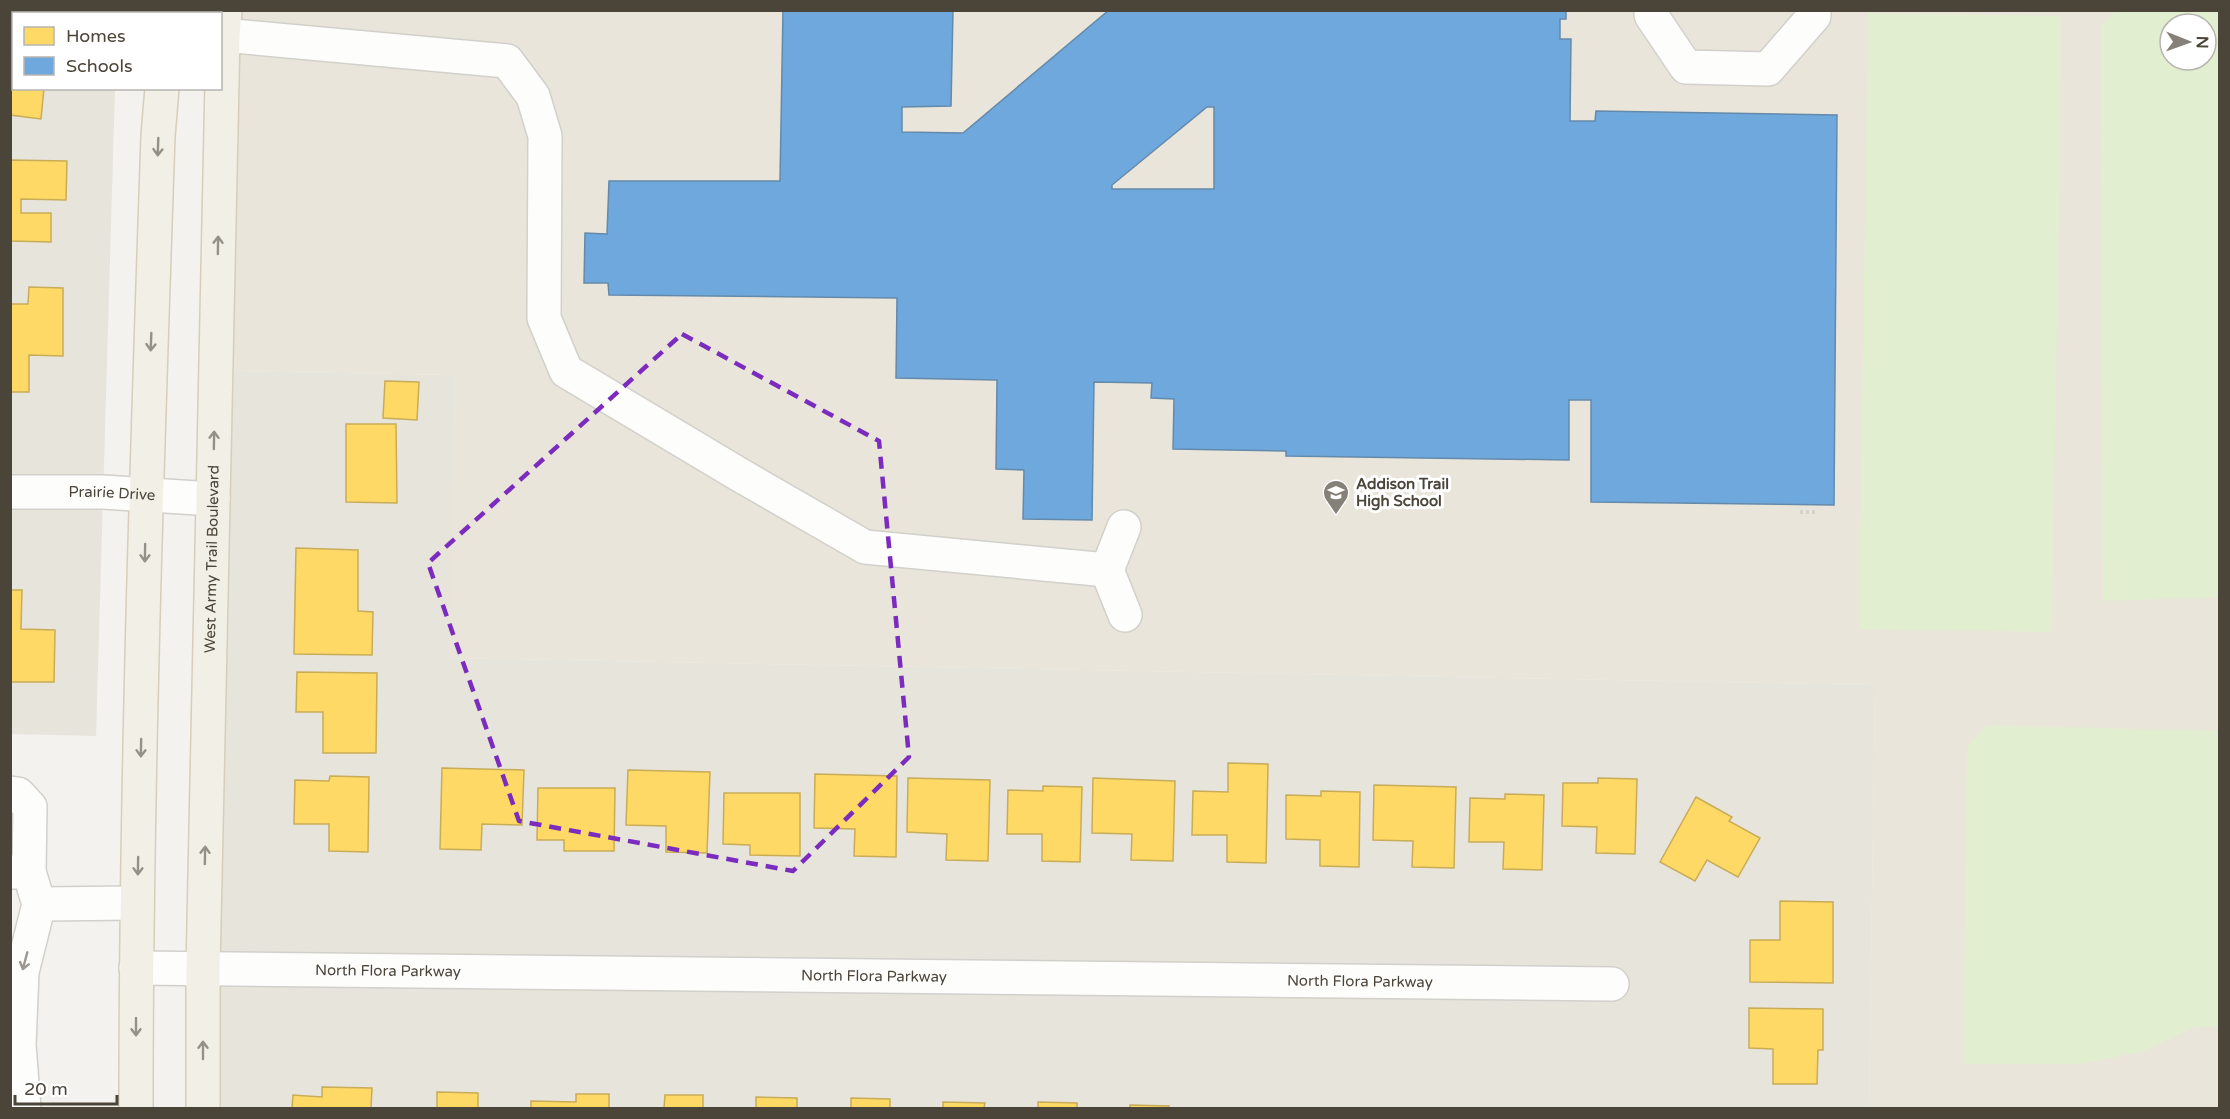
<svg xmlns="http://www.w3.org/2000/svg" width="2230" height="1119" font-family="'Varela Round',sans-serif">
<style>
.residential{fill:#e7e4dc}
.education{fill:#eae5da;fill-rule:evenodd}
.green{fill:#e1eecf;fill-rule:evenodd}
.homes{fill:#ffd966;stroke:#c9ac58;stroke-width:1.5}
.schools{fill:#6fa8dc;stroke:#648aab;stroke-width:1.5;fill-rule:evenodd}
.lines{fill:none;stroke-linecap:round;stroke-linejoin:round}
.minor-casing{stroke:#d2d0cb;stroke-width:36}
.major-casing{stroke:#d6cebb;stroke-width:36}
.path{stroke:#d3d2cc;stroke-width:4;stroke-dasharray:3 3;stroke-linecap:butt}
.minor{stroke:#fdfdfc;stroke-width:33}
.major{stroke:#f2efe6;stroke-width:33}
.oneway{stroke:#969187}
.oneway2{stroke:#9b9791}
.marked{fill:none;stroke:#7b2cbf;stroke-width:4.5;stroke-dasharray:12 8;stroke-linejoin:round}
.labels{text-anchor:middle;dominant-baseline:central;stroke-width:6;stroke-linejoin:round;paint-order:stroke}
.poi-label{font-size:15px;font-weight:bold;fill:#4b4439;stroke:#fff;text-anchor:start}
.street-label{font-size:15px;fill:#4b4439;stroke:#fff}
</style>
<rect width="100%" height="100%" fill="#f4f2ee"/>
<g class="residential">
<path d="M11 11H119V14H14V88L115 89 96 736 11 734Z"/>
<path d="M232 371 455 375 450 658 1875 685 1869 1108H213Z"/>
</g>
<path class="education" d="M239 11H2219V1108H1869L1875 685 449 658 455 375 232 371ZM2170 24H2206V60H2170Z"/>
<g class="green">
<path d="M2116 11H2219V597L2103 601 2101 25ZM2170 24H2206V60H2170Z"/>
<path d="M1868 13 2062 16 2052 632 1859 629Z"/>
<path d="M1987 725 2219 731V1027H2195L2144 1051 2081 1064H1963L1967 747Z"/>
</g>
<g class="homes">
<path d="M10 10H71V14H14V16L10 15Z"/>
<path d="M10 41H14V88H44L41 119 10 115Z"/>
<path d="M10 160 67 161 66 200 21 199V213H51V242L10 241Z"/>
<path d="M29 287 63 288V356L29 355V392H10V304H28Z"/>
<path d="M385 381 419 382 417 420 383 418Z"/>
<path d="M346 424H396L397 503 346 502Z"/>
<path d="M296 548 358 550V611L373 612 372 655 294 654Z"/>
<path d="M10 590H22L21 629 55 630 54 682H10Z"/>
<path d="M297 672 377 673 376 753H323V712H296Z"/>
<path d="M1228 763 1268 764 1266 863 1227 862V835H1192L1193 791 1228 792Z"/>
<path d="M442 768 524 770 522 825 482 824 481 850 440 849Z"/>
<path d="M628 770 710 772 707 853 666 852V826L626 825Z"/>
<path d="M815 774 897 776 896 857 854 856 855 829 814 828Z"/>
<path d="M330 776 369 777 368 852 329 851V824H294L295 780 329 781Z"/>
<path d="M908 778 990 780 988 861 946 860 947 834 907 832Z"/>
<path d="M1093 778 1175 781 1173 861 1131 860 1132 834 1092 833Z"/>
<path d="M1598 778 1637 779 1635 854 1596 853 1597 827 1562 826 1563 783H1598Z"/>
<path d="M1374 785 1456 787 1454 868 1412 867 1413 841 1373 840Z"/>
<path d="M1043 786 1082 787 1080 862 1042 861V834H1007L1008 790 1043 791Z"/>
<path d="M538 788H615L614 851H564V840H537Z"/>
<path d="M1321 791 1360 792 1359 867 1320 866V840L1286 839V795L1321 796Z"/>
<path d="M724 793H800V856L750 855V845L723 844Z"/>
<path d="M1505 794 1544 795 1542 870 1503 869 1504 842H1469L1470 798 1505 799Z"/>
<path d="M1696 797 1732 817 1729 821 1760 838 1738 877 1707 860 1695 881 1660 862Z"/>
<path d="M1780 901 1833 902V983L1750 982V940H1780Z"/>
<path d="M1749 1008 1823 1009V1050H1818L1817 1084H1773V1049L1749 1048Z"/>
<path d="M322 1087 372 1088 371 1108H292L293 1095 322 1097Z"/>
<path d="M437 1092 478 1093V1108H437Z"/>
<path d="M576 1094H609V1108H531V1101L576 1102Z"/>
<path d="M665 1095H703V1108H664Z"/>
<path d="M756 1097 797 1098V1108H756Z"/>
<path d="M851 1098 890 1099V1108H851Z"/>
<path d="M943 1102 985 1103 984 1108H943Z"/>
<path d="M1038 1102 1077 1103V1108H1038Z"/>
<path d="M1130 1105 1169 1106V1108H1130Z"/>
</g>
<path class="schools" d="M783 10H953L951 106 902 107V132L963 133 1109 10H1566V19H1560V39H1571L1570 121H1595L1596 111 1837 115 1834 505 1591 502V400H1569V460L1286 456V451L1173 449 1174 399 1151 398 1152 383 1094 382 1092 520 1023 519 1024 470 996 469 997 380 896 378 897 298 609 295 608 283H584L585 233 607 234 609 181H780ZM1207 107H1214V189H1112V185Z"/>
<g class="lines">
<defs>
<g id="minor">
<path d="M1651 10V15L1686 67 1768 69 1814 16V10"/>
<path d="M223 35 507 61 533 96 545 136 544 318 566 371 740 475 865 547 1107 570 1124 527"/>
<path id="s1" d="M10 492H103L213 499"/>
<path d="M1107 570 1125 615"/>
<path d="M10 793 18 794 30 807 29 872"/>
<path d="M10 872H29L39 904 22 972 19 1045 24 1108"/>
<path d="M39 904 137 903"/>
<path id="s2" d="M136 968 1612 984"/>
</g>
<g id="major">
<path d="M168 14V10"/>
<path d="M136 1108C136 784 147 460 158 136L162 88"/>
<path id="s3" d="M203 1108V969L223 35 225 10"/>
</g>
</defs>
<use href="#minor" class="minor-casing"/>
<use href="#major" class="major-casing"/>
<path class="path" d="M1800 512H1816"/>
<use href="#minor" class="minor"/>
<use href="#major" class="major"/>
</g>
<defs><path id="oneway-shaft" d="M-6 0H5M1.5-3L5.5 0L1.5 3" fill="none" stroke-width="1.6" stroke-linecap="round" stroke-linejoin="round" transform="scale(1.5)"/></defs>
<g class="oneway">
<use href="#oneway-shaft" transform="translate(158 147) rotate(92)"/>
<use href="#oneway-shaft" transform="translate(218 245) rotate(-89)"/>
<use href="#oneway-shaft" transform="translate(151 342) rotate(92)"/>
<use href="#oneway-shaft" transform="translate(214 440) rotate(-89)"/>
<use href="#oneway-shaft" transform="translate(145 553) rotate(91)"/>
<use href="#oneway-shaft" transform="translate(141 748) rotate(91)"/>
<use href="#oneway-shaft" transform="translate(205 855) rotate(-89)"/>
<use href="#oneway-shaft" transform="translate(138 866) rotate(91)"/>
<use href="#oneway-shaft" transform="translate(136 1027) rotate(90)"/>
<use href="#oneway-shaft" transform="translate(203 1050) rotate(-90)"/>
</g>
<use class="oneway2" href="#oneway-shaft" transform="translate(25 961) rotate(105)"/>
<path class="marked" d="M682 334 879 441 909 757 793 871 519 821 428 563Z"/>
<defs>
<symbol id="school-pin" viewBox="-11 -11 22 30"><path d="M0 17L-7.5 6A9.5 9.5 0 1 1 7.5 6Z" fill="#868178" stroke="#fff"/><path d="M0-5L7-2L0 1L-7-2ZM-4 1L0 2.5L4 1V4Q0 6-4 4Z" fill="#fff"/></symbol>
</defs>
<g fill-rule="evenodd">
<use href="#school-pin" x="1321" y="478" width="30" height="40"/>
</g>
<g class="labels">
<g class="poi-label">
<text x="1356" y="484">Addison Trail<tspan x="1356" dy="17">High School</tspan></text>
</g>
<g class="street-label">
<text stroke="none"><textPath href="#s1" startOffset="102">Prairie Drive</textPath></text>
<text stroke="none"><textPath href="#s3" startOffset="549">West Army Trail Boulevard</textPath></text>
<text stroke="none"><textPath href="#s2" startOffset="252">North Flora Parkway</textPath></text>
<text stroke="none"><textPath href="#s2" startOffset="738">North Flora Parkway</textPath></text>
<text stroke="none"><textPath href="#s2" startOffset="1224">North Flora Parkway</textPath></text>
</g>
</g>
<rect width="2230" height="1119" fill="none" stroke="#4b4439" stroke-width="24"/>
<rect x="12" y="12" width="210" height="78" fill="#ffffff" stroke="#b7b4b0" stroke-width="1.5"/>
<rect x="24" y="27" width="30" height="18" fill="#ffd966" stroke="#b7b4b0" stroke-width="1.5"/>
<text x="66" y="42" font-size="18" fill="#4b4439">Homes</text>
<rect x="24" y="57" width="30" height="18" fill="#6fa8dc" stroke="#b7b4b0" stroke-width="1.5"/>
<text x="66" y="72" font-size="18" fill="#4b4439">Schools</text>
<g transform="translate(2188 42) rotate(91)"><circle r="28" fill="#ffffff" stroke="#b7b4b0" stroke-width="1.5"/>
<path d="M0-4.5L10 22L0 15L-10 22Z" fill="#868178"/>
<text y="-9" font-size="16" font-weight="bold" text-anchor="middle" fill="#4b4439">N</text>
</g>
<path d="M15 1095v9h102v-9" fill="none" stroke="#4b4439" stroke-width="3"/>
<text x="24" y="1095" font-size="18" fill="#4b4439" stroke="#ffffff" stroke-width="4.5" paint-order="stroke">20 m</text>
</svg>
